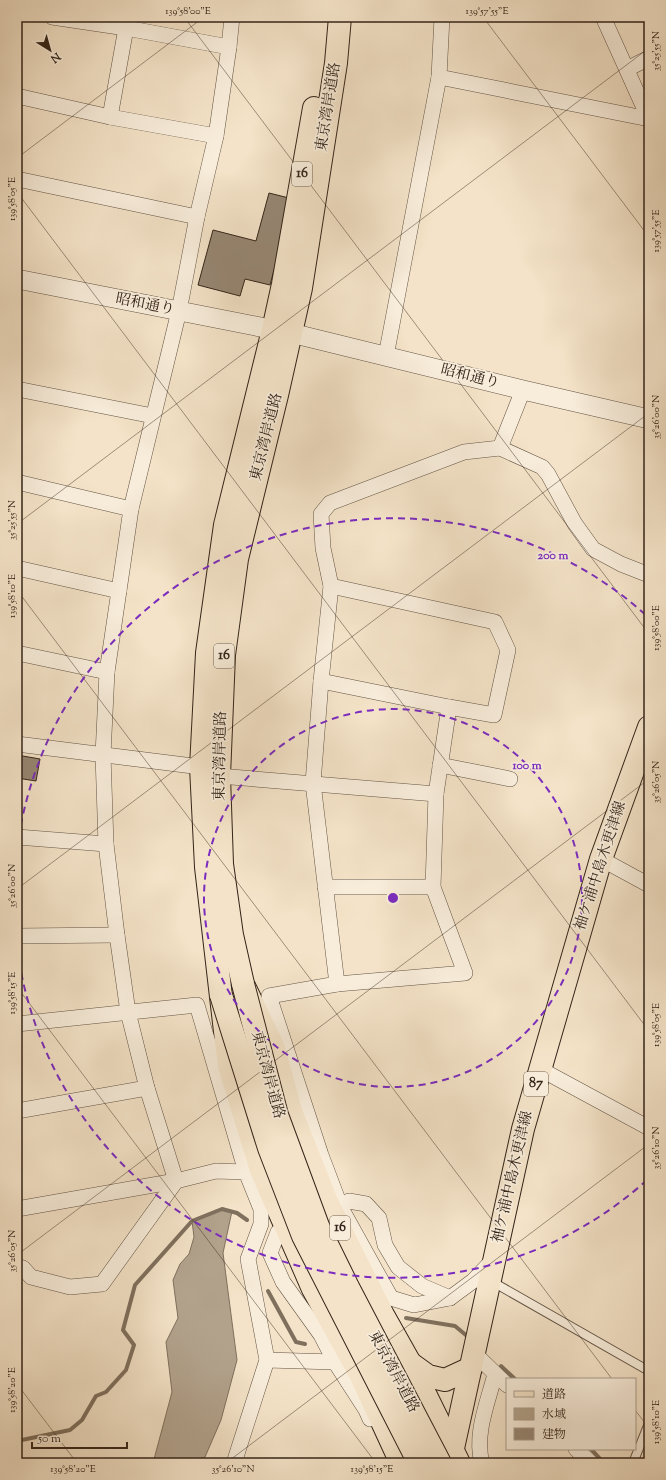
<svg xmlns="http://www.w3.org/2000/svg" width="666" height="1480" font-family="'Sorts Mill Goudy','Noto Serif JP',serif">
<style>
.water{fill:#b2a28c;stroke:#7f705e}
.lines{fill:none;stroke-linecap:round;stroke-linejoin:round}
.stream{stroke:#7f705e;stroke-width:4}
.building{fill:#978774;stroke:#332419}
.service-casing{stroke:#635445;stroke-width:10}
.minor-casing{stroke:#635445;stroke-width:16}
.tertiary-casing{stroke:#635445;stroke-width:20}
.primary-casing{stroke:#332419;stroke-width:24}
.trunk-casing{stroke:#332419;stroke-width:24}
.service{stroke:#f8eddb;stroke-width:8}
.minor{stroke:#f8eddb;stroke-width:15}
.tertiary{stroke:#f8eddb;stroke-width:19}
.primary{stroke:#f4e3c8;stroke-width:22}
.trunk{stroke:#f4e3c8;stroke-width:22}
.trunk-bridge-casing{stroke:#332419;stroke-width:24;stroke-linecap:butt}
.trunk-bridge{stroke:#f4e3c8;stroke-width:22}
.ticks{fill:none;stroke:#332419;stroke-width:1;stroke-opacity:0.45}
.ring{fill:none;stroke:#7b2cbf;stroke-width:2;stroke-dasharray:7 5}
.labels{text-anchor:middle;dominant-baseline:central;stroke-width:3.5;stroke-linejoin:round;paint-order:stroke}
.shield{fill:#f8eddb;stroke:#6e6053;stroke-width:1}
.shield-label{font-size:14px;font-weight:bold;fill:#332419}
.street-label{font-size:15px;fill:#332419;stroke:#f8eddb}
.centre{fill:#7b2cbf;stroke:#f8eddb;stroke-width:2}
.ring-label{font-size:12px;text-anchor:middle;font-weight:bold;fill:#7b2cbf;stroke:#f8eddb;stroke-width:3.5;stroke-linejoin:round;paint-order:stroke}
.neatline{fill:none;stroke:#332419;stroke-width:1.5}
.ticks-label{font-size:10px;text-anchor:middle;fill:#332419}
</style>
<rect width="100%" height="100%" fill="#f4e3c8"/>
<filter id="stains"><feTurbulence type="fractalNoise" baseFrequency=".005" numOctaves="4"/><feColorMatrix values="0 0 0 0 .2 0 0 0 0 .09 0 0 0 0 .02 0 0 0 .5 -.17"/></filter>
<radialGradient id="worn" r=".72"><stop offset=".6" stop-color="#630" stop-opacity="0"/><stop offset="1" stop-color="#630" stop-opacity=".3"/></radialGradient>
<path class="water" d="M222 1209 232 1211 223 1253 237 1360 221 1420 205 1457 190 1463H153L172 1392 166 1342 178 1318 173 1280 180 1264 189 1254 194 1237 192 1221Z"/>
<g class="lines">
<g class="stream">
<path d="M268 1291 296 1342 305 1344"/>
<path d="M406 1318 455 1326 467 1336"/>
<path d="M501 1366 515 1379"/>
<path d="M17 1441 70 1430 82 1420 96 1396 106 1392 126 1370 134 1345 123 1330 135 1285 192 1221 222 1209 237 1213 247 1220"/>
<path d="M591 1449 604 1463"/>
</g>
</g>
<g class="building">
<path d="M269 193 293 199 270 285 245 279 240 296 198 285 213 230 256 241Z"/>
<path d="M17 755 40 759 36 781 17 778Z"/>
</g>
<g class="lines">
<defs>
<g id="service">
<path d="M491 1281 649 1371"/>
<path d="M633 1463 649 1423"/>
</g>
<g id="minor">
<path d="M52 17 126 28 229 47"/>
<path d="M603 17 649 119"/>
<path d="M627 69 649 58"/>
<path d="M439 77 649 119"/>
<path d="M17 96 110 117 216 136"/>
<path d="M110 117 126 28"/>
<path d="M17 179 197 217"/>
<path d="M386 356 439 77 442 17"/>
<path d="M17 389 153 416"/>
<path d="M500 448 542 467 548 474 575 524 593 549 621 564 649 575"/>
<path d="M17 482 131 509"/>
<path d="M17 568 119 591"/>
<path d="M17 653 107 672"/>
<path d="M321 681 449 707 494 715 508 650 495 622 331 586"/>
<path d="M17 744 201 767"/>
<path d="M440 765 510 779"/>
<path d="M219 776 436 794"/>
<path d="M17 837 106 844"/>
<path d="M601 859 649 885"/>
<path d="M325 887H433"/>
<path d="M17 936 117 935"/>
<path d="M337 984 465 973 433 887 436 794 449 707"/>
<path d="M17 1024 197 1005 246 1172"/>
<path d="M540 1069 649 1128"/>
<path d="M17 1111 147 1088"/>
<path d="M349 1201 366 1204 379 1218 385 1245 398 1267 422 1286 450 1298"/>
<path d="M17 1209 176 1181 216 1171 246 1172 261 1209V1224L248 1259 267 1360 234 1463"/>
<path d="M278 1232 270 1253 283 1282 321 1335 335 1362 366 1410 370 1419"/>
<path d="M494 1259 473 1281 450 1298 414 1305 391 1298 341 1208 321 1155 269 996 337 984 313 783 321 681 331 586 323 548 321 514 330 503 464 452 500 448 523 390"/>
<path d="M17 1266 23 1268 31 1277 70 1287 102 1284 176 1181 147 1088 128 1012 117 935 106 844 103 755 107 672 131 509 179 311 197 217 216 136 229 47 232 17"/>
<path d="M474 1353 507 1385"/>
<path d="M267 1360 335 1362"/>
<path d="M576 1449 591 1463"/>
<path d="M482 1463C474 1434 488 1402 495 1374"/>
</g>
<path id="tertiary" d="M17 279 291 333 523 390 649 419"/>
<g id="primary">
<path d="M410 1363 428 1376 445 1380 471 1368"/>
<path d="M450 1462 523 1129 601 859 649 727"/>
</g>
<g id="trunk">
<path d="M340 17 336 63 301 288 277 395 237 559 224 655 219 776 222 864 232 935 243 984 274 1048 291 1111 327 1202 383 1315 410 1363 459 1463"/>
<path d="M314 108 283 284 273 330 225 525 207 653 201 767 206 867 229 1066 261 1170 313 1289 361 1376 401 1463"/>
</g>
</defs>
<use href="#service" class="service-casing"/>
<use href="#minor" class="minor-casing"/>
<use href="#tertiary" class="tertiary-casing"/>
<use href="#primary" class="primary-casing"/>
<use href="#trunk" class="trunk-casing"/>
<use href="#service" class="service"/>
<use href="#minor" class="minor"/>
<use href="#tertiary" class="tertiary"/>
<use href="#primary" class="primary"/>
<use href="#trunk" class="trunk"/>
<defs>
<g id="trunk-bridge">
<path d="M243 984 277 1115 318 1226 348 1287 440 1463"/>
<path d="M221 995 269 1148 303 1236 419 1463"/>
</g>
</defs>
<use href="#trunk-bridge" class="trunk-bridge-casing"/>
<use href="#trunk-bridge" class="trunk-bridge"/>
</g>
<path class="ticks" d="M184 17 649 634M483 17 649 237M17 158 204 17M17 192 649 1031M17 524 649 48M17 590 612 1379M17 889 649 413M17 987 376 1463M17 1255 649 779M17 1384 77 1463M635 1410 649 1428M226 1463 649 1144"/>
<g class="ring">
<circle cx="393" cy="898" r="189"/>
<path d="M647 1180A379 379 0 0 1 17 947M17 849A379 379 0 0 1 647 616"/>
</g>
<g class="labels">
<g class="shield">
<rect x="292" y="162" width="20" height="24" rx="3"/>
<rect x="214" y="644" width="20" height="24" rx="3"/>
<rect x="524" y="1072" width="24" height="24" rx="3"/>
<rect x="330" y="1216" width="20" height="24" rx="3"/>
</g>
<g class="shield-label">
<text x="302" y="174">16</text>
<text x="224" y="656">16</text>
<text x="536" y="1084">87</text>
<text x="340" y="1228">16</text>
</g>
<g class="street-label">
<text transform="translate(329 107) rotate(-81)">東京湾岸道路</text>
<text transform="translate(145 305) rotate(11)">昭和通り</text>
<text transform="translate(470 377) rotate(14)">昭和通り</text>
<text transform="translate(267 437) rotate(-76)">東京湾岸道路</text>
<text transform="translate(221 756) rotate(-89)">東京湾岸道路</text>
<text transform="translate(601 866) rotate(-72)">袖ケ浦中島木更津線</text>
<text transform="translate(267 1075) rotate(75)">東京湾岸道路</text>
<text transform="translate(513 1177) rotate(-77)">袖ケ浦中島木更津線</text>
<text transform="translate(393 1372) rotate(62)">東京湾岸道路</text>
</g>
</g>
<circle cx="393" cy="898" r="6" class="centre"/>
<g class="ring-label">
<text x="553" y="559">200 m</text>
<text x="527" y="769">100 m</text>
</g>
<rect width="666" height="1480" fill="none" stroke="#f4e3c8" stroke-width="44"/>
<rect x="506" y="1378" width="130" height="72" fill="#f8eddb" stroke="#a99d8d"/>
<rect x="514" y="1391" width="20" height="6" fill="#f4e3c8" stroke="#a99d8d"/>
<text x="542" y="1398" font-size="12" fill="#332419">道路</text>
<rect x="514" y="1408" width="20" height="12" fill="#b2a28c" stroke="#a99d8d"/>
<text x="542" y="1418" font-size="12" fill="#332419">水域</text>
<rect x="514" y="1428" width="20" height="12" fill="#978774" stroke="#a99d8d"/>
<text x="542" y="1438" font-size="12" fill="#332419">建物</text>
<g transform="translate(50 50) rotate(143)" stroke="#f8eddb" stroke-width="3" paint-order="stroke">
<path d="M0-3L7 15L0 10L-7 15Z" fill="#332419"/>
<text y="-6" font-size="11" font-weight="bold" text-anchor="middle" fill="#332419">N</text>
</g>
<path d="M32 1442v6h95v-6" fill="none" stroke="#332419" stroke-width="2"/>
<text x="38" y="1442" font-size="12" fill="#332419" stroke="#f8eddb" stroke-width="3" paint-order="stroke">50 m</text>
<rect x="22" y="22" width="622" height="1436" class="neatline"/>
<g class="ticks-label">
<text x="188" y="14">139°58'00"E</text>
<text x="487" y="14">139°57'55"E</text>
<text transform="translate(655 51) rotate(-90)" y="4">35°25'55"N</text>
<text transform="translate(11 199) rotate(-90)" y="4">139°58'05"E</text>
<text transform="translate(655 231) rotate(-90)" y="4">139°57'55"E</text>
<text transform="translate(655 417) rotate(-90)" y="4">35°26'00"N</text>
<text transform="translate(11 520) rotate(-90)" y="4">35°25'55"N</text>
<text transform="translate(11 596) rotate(-90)" y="4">139°58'10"E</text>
<text transform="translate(655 628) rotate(-90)" y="4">139°58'00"E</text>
<text transform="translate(655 782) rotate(-90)" y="4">35°26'05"N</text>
<text transform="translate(11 886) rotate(-90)" y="4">35°26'00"N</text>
<text transform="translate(11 993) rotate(-90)" y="4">139°58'15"E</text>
<text transform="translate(655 1025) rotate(-90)" y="4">139°58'05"E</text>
<text transform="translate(655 1148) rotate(-90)" y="4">35°26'10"N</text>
<text transform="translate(11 1251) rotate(-90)" y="4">35°26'05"N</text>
<text transform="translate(11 1390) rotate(-90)" y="4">139°58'20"E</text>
<text transform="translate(655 1422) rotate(-90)" y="4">139°58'10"E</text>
<text x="73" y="1472">139°58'20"E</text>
<text x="233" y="1472">35°26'10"N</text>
<text x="372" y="1472">139°58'15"E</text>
</g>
<rect width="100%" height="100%" filter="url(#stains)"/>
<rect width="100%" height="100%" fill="url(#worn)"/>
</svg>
